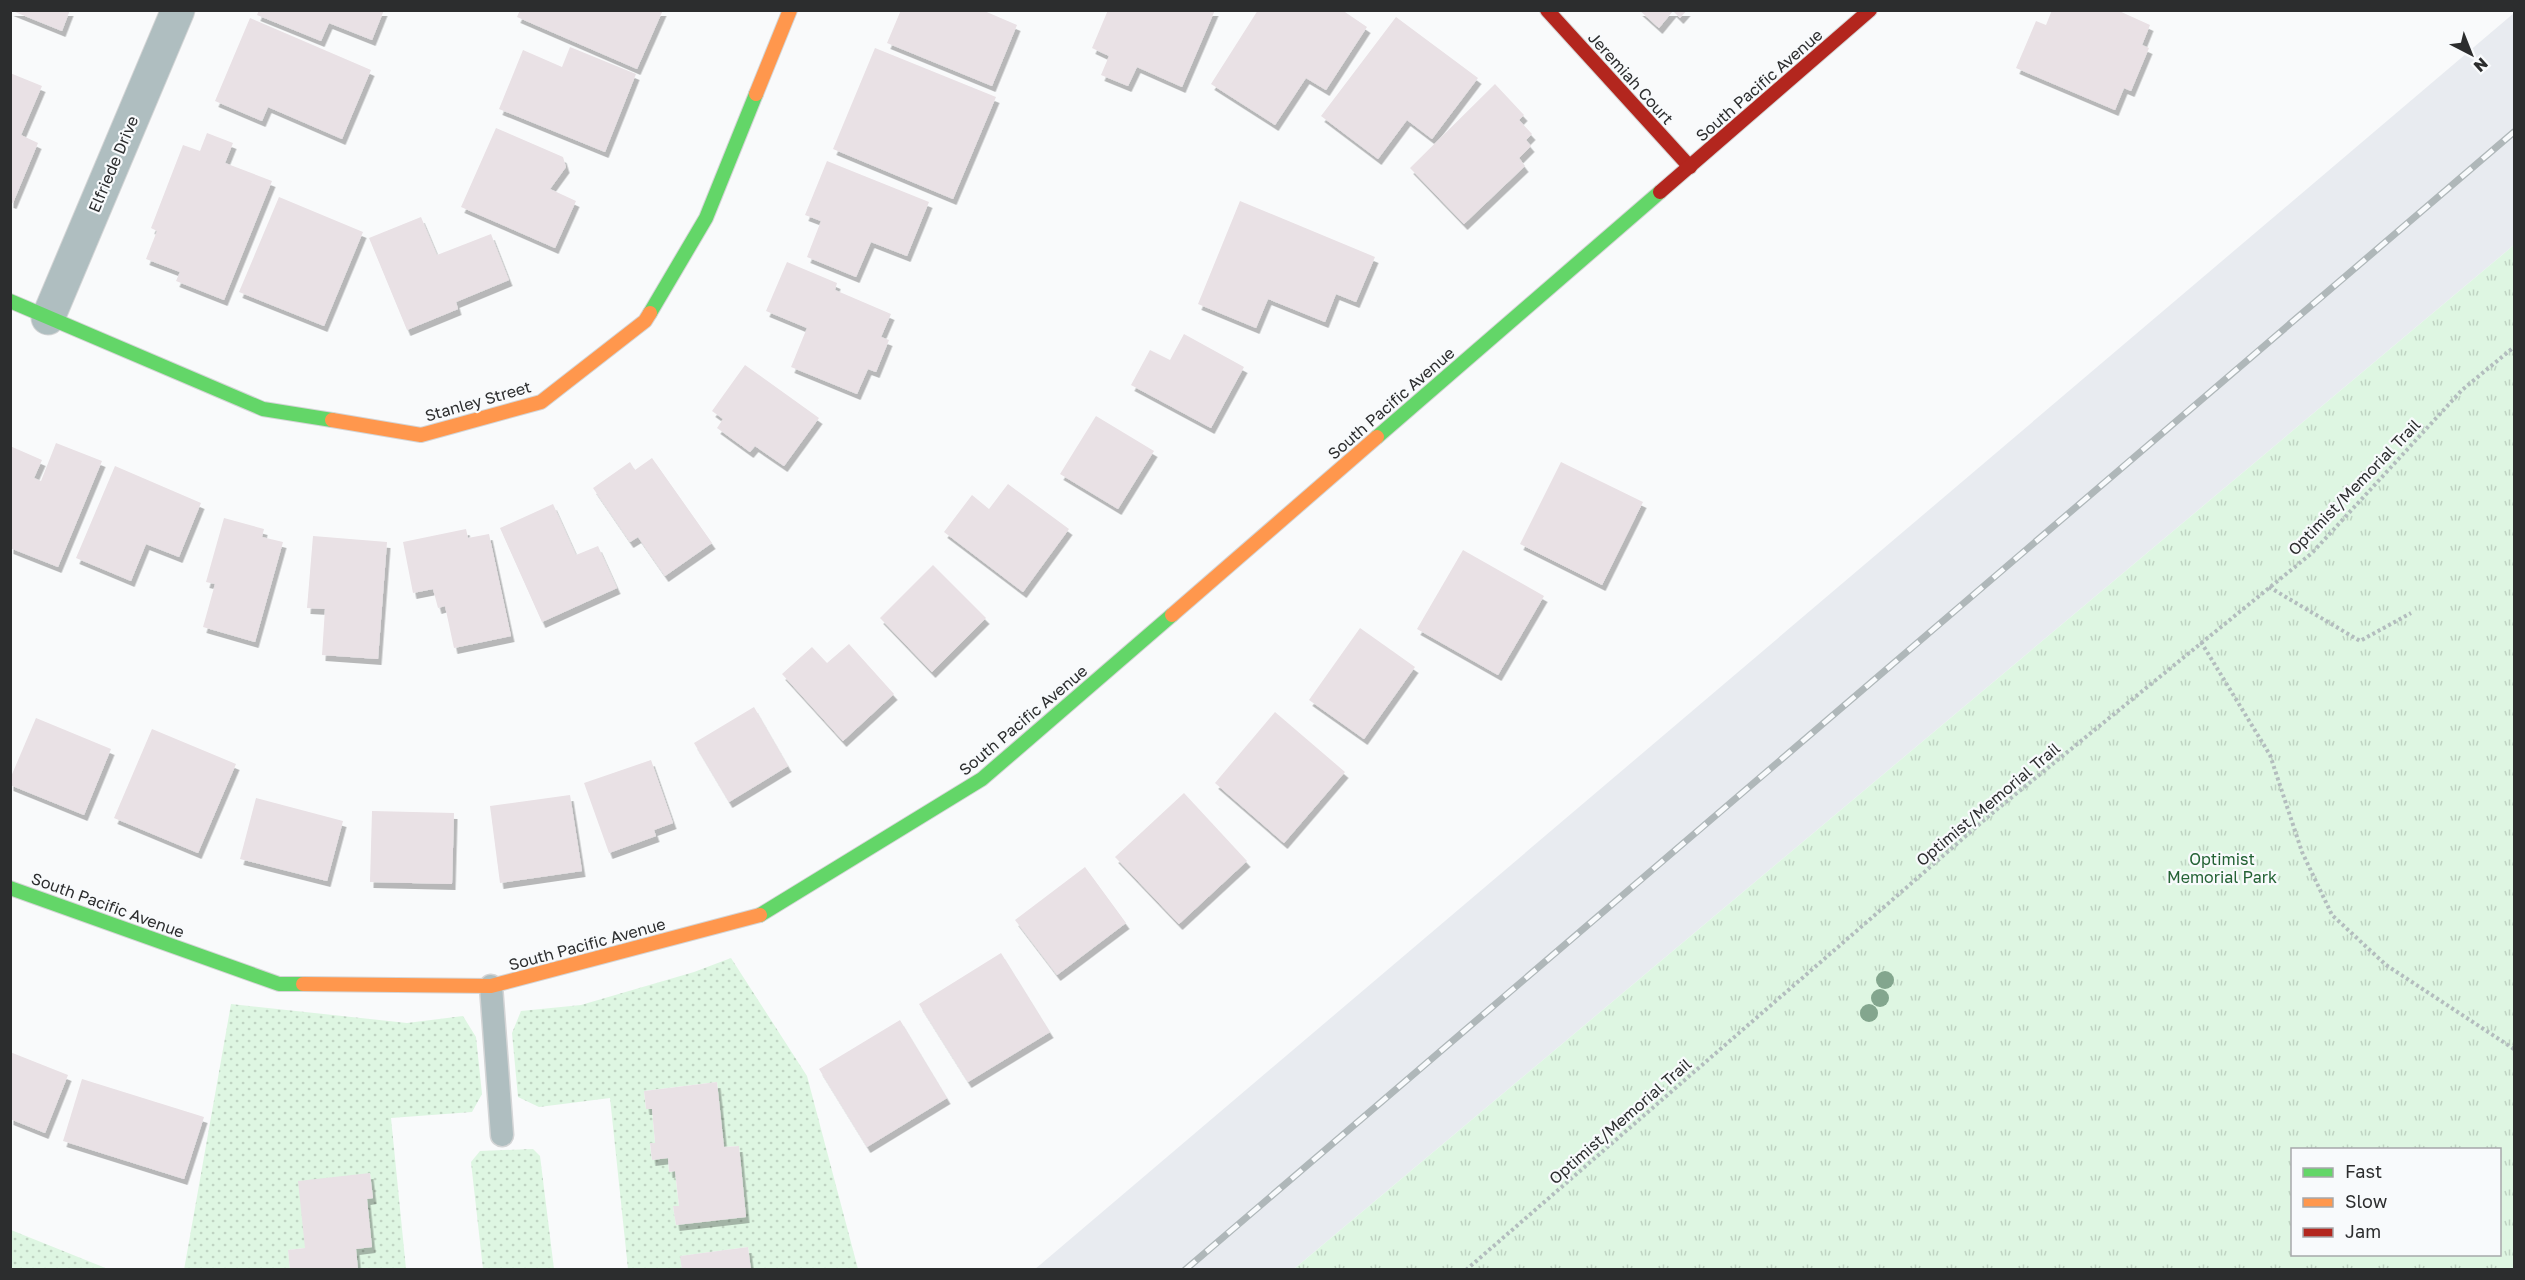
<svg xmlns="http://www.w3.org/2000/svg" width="2525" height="1280" font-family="'Golos Text',sans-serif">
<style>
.built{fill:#e8ebf0}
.grass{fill:url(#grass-dots);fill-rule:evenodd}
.park{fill:url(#park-tufts);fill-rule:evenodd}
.building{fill:#e9e1e5;filter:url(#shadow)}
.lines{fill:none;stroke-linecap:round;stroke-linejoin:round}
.lane-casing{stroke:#d4d5d6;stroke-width:25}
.street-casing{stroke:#d4d5d6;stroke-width:35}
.fast-casing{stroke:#d4d5d6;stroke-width:16}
.slow-casing{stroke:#d4d5d6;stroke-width:16}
.jam-casing{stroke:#d4d5d6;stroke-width:16}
.path{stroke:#b3bdbe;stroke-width:4;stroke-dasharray:3 3;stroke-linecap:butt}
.lane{stroke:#afbec0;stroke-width:22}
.street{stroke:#afbec0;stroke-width:33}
.fast{stroke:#63d668;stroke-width:14}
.slow{stroke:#ff974d;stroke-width:14}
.jam{stroke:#b3261e;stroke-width:14}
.rail-casing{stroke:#afb7b9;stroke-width:7}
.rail{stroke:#f8fafc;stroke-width:4.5;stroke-dasharray:14;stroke-linecap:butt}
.tree{fill:#83a68e}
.labels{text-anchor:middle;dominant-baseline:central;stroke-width:4.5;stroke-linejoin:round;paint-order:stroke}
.street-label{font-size:16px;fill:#2c2d2e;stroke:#f8fafc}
.park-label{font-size:16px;fill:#236234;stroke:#f8fafc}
</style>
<defs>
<pattern id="grass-dots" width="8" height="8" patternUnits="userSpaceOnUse" patternTransform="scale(1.5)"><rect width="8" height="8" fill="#def6e2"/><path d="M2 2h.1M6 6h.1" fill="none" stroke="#bfd3c2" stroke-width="1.8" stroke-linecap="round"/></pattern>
<pattern id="park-tufts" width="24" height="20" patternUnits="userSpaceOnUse" patternTransform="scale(1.5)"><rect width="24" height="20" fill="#def6e2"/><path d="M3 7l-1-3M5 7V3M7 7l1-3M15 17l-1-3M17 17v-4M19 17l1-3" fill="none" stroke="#bfd3c2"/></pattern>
<filter id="shadow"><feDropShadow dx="3.5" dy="6" stdDeviation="0" flood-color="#0004"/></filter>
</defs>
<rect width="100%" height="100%" fill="#f9fafb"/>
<path class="built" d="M2514 13V245L1294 1269 1034 1270Z"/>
<g class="grass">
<path d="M731 958 807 1076 858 1269H751L748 1247 681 1256 682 1269H628L610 1098 539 1107 518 1097 512 1033 521 1011 581 1005 694 972ZM717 1082 724 1147 739 1146 746 1217 676 1225 673 1206H679L675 1171 669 1172 668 1158 652 1160 650 1144 655 1143 652 1109H646L644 1091Z"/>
<path d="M231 1004 407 1023 463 1016 476 1037 482 1094 472 1112 391 1118 406 1269H358L356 1249 372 1247 367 1199 373 1198 370 1174 305 1248 288 1250 290 1269 184 1270Z"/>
<path d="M533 1149 540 1156 554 1269H483L471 1162 480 1151Z"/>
<path d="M10 1230H11L108 1269H11Z"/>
</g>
<path class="park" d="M2514 245V1269H1294ZM2292 1150H2500V1254H2292Z"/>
<g class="building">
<path d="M10 10H70L62 31Z"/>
<path d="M259 10H384L372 40 329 23 321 41 257 15Z"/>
<path d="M520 10H663L637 69 517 17Z"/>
<path d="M901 10H982L1017 25 992 86 887 43Z"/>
<path d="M1108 10H1215L1182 87 1137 67 1128 86 1101 75 1109 56 1092 48Z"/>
<path d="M1258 10H1342L1367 27 1326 90 1306 78 1275 125 1211 84Z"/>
<path d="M1639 10H1687L1680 18 1673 11 1659 28Z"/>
<path d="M2052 10H2117L2150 25 2142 45 2149 48 2131 91 2124 88 2115 110 2016 68 2036 21 2046 25Z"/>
<path d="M1396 17 1478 78 1432 139 1407 120 1378 159 1321 116Z"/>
<path d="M250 18 371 70 342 139 268 107 262 121 215 101Z"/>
<path d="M570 47 636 74 605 152 499 109 523 50 562 67Z"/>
<path d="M875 48 996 97 953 199 833 149Z"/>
<path d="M10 73 42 86 21 135 38 143 13 203 10 202Z"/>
<path d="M1495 84 1524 115 1519 120 1532 134 1526 140 1531 146 1519 158 1525 166 1464 224 1410 168Z"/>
<path d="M496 128 563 157 566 167 550 189 576 201 555 248 461 207Z"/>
<path d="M207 133 233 143 225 163 272 181 224 300 176 281 180 272 146 259 157 231 151 228 183 145 200 151Z"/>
<path d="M827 161 929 202 907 256 871 242 856 277 807 257 821 221 805 215Z"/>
<path d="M279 197 363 232 324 326 239 292Z"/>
<path d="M1240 201 1375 257 1356 302 1336 294 1325 322 1268 299 1256 328 1198 304Z"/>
<path d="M421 217 437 255 491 234 509 280 456 302 458 309 407 330 369 238Z"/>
<path d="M787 262 837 283 835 290 891 314 881 337 889 340 876 372 868 369 857 394 791 367 807 328 766 311Z"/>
<path d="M1184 334 1244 367 1211 428 1131 385 1150 350 1170 360Z"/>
<path d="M745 365 819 418 784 466 755 446 750 452 717 428 723 419 712 411Z"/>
<path d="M1096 416 1154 451 1118 509 1060 474Z"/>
<path d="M56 443 102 461 58 567 10 548V446L42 460 34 478 41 481Z"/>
<path d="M652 458 712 543 665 576 638 537 630 542 593 488 630 462 635 470Z"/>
<path d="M1561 462 1643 502 1602 585 1520 544Z"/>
<path d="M115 466 201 503 179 557 146 544 131 581 76 558Z"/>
<path d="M1008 484 1069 529 1023 592 944 532 972 495 989 509Z"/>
<path d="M553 504 576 555 598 546 617 588 542 622 500 528Z"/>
<path d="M224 518 264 529 262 537 283 542 255 642 203 627 215 584 206 582Z"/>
<path d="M466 529 468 538 489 534 511 636 454 648 445 606 438 608 433 589 413 593 403 542Z"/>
<path d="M313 536 387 542 378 659 322 655 325 609 307 608Z"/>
<path d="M1463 550 1544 596 1498 675 1417 629Z"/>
<path d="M933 565 986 618 932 672 880 618Z"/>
<path d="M1360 628 1415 667 1364 739 1309 700Z"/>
<path d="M849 644 894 694 843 741 782 674 812 647 827 663Z"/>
<path d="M754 707 788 766 729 802 694 743Z"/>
<path d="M1275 712 1345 772 1284 843 1215 783Z"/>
<path d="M36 718 111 749 84 815 10 785V779Z"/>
<path d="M152 729 236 764 198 853 114 818Z"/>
<path d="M651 760 673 823 654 830 656 836 609 853 584 783Z"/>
<path d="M1184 793 1247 861 1179 924 1115 857Z"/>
<path d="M570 795 582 871 500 883 490 806Z"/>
<path d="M256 798 343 821 327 881 240 859Z"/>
<path d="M372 811 454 813 452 884 370 882Z"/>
<path d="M1085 867 1126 923 1057 975 1015 920Z"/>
<path d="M1001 953 1050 1032 968 1082 919 1004Z"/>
<path d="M900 1020 947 1098 867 1147 819 1069Z"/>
<path d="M10 1052 68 1075 45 1133 10 1119Z"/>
<path d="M82 1079 204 1117 184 1179 63 1141Z"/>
<path d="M717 1082 724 1147 739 1146 746 1217 676 1225 673 1206H679L675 1171 669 1172 668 1158 652 1160 650 1143H655L652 1109H646L644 1091Z"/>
<path d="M370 1173 373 1198 367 1199 372 1247 356 1249 358 1270H290L288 1250 305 1248 298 1181Z"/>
<path d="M748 1247 751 1270H682L680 1256Z"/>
</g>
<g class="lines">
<defs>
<path id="lane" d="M491 986 502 1135"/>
<path id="street" d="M48 318 178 10"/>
<g id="fast">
<path d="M10 301 263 409 332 420"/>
<path d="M650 313 706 218 756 94"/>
<path d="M1377 437 1660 192"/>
<path d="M10 888 279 984H303"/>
<path d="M760 915 982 779 1172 615"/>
</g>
<g id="slow">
<path d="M756 94 790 10"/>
<path d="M332 420 421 435 541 402 645 321 650 313"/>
<path d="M1172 615 1377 437"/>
<path d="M303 984 491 986 760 915"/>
</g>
<g id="jam">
<path d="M1547 10 1690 167"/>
<path d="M1660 192 1870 10"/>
</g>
</defs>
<use href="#lane" class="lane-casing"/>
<use href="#street" class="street-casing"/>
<use href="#fast" class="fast-casing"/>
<use href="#slow" class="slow-casing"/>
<use href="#jam" class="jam-casing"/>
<g class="path">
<path d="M2269 587 2360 641 2411 613"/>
<path d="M2201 642 2270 755 2302 852 2332 915 2386 965 2514 1049"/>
<path d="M1466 1270 1990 815 2312 553 2462 390 2514 347"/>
</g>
<use href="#lane" class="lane"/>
<use href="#street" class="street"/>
<use href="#fast" class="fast"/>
<use href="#slow" class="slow"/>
<use href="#jam" class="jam"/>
<defs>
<path id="rail" d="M1185 1270 2514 132"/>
</defs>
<use href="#rail" class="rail-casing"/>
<use href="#rail" class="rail"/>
</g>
<g class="tree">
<circle cx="1885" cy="980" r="9"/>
<circle cx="1880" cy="998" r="9"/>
<circle cx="1869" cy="1013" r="9"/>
</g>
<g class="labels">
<g class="street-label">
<text transform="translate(1631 78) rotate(48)">Jeremiah Court</text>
<text transform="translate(1759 85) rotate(-41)">South Pacific Avenue</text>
<text transform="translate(113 164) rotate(-67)">Elfriede Drive</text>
<text transform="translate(478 401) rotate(-16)">Stanley Street</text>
<text transform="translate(1391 403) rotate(-41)">South Pacific Avenue</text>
<text transform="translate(2354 487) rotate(-46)">Optimist/Memorial Trail</text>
<text transform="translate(1023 720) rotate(-40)">South Pacific Avenue</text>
<text transform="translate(1988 804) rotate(-40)">Optimist/Memorial Trail</text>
<text transform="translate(108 905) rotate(20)">South Pacific Avenue</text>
<text transform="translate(587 944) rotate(-15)">South Pacific Avenue</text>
<text transform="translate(1620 1121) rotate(-41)">Optimist/Memorial Trail</text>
</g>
<g class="park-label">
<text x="2222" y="859">Optimist<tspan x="2222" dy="18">Memorial Park</tspan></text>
</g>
</g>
<rect width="2525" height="1280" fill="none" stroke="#2c2d2e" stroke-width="24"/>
<rect x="2291" y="1148" width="210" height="108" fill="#f8fafc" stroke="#a6a8aa" stroke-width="1.5"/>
<rect x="2303" y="1168" width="30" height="9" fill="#63d668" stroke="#a6a8aa" stroke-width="1.5"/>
<text x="2345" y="1178" font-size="18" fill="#2c2d2e">Fast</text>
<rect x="2303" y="1198" width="30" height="9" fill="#ff974d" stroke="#a6a8aa" stroke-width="1.5"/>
<text x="2345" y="1208" font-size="18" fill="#2c2d2e">Slow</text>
<rect x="2303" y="1228" width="30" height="9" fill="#b3261e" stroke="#a6a8aa" stroke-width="1.5"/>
<text x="2345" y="1238" font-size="18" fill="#2c2d2e">Jam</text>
<g transform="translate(2471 54) rotate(138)" stroke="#f8fafc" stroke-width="4.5" paint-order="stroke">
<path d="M0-4.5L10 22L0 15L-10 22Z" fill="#2c2d2e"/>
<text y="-9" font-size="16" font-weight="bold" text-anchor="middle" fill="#2c2d2e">N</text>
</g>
</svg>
